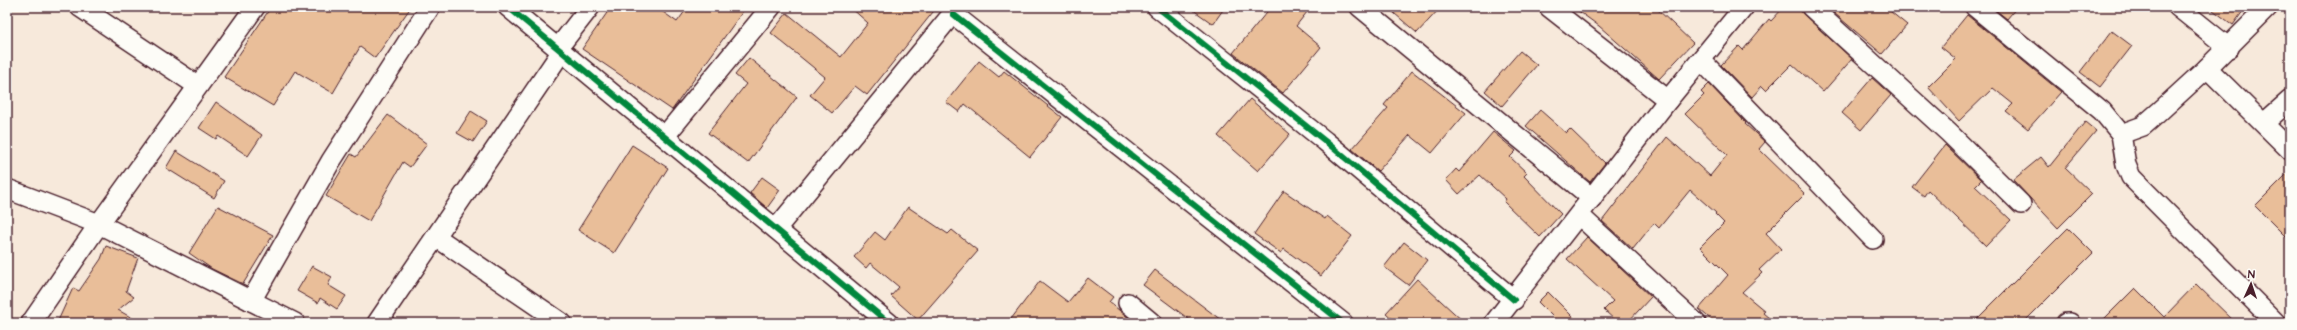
<svg xmlns="http://www.w3.org/2000/svg" width="2297" height="330" font-family="'Architects Daughter',sans-serif">
<style>
.building{fill:#e9be99;stroke:#4a1f2b}
.lines{fill:none;stroke-linecap:round;stroke-linejoin:round}
.minor-casing{stroke:#4a1f2b;stroke-width:22}
.minor{stroke:#fdfcf7;stroke-width:19}
.cycleway-casing{stroke:#fdfcf7;stroke-width:8}
.cycleway{stroke:#00873e;stroke-width:6}
</style>
<rect width="100%" height="100%" fill="#f7e9db"/>
<filter id="ink" filterUnits="userSpaceOnUse"><feTurbulence type="fractalNoise" baseFrequency=".025" numOctaves="2"/><feDisplacementMap in="SourceGraphic" scale="8" xChannelSelector="R" yChannelSelector="G"/><feConvolveMatrix kernelMatrix="1 2 1 2 8 2 1 2 1" color-interpolation-filters="sRGB"/></filter>
<g filter="url(#ink)">
<g class="building">
<path d="M271 7H411L375 58 360 47 333 93 295 71 273 106 224 77Z"/>
<path d="M611 7H656L677 22 688 7H746L672 110 582 49Z"/>
<path d="M850 7H937L867 95 855 86 832 113 810 95 825 77 771 33 787 13 841 57 868 23Z"/>
<path d="M1189 7H1225L1213 24Z"/>
<path d="M1271 7H1311L1296 26 1321 47 1283 93 1233 53Z"/>
<path d="M1387 7H1441L1417 33Z"/>
<path d="M1573 7H1655L1693 43 1659 79 1599 26Z"/>
<path d="M1784 7H1800L1804 15 1852 59 1823 92 1792 64 1766 90 1762 86 1752 97 1721 65 1739 46 1743 50 1769 19 1771 21Z"/>
<path d="M1827 7H1885L1907 25 1882 54Z"/>
<path d="M1992 7H2017L2007 19Z"/>
<path d="M2209 7H2246L2233 25Z"/>
<path d="M1967 15 2061 92 2028 129 2006 111 2013 104 1993 88 1959 121 1928 87 1956 59 1941 47Z"/>
<path d="M2112 31 2132 46 2100 87 2080 72Z"/>
<path d="M1520 51 1537 65 1502 106 1485 91Z"/>
<path d="M749 58 797 97 748 163 708 133 746 84 735 75Z"/>
<path d="M979 61 999 77 1004 71 1062 117 1030 157 965 104 959 112 946 102Z"/>
<path d="M1412 71 1466 113 1432 153 1410 135 1378 171 1352 149 1388 108 1384 105Z"/>
<path d="M1872 78 1891 95 1861 130 1842 113Z"/>
<path d="M1709 84 1746 123 1745 124 1765 142 1759 149 1805 194 1766 233 1781 249 1759 270 1762 273 1742 292 1765 311 1763 313 1775 323H1715L1699 309 1728 275 1700 247 1724 223 1715 214 1716 213 1690 190 1659 228 1654 223 1633 249 1602 221 1667 137 1710 176 1727 155 1685 114 1704 95 1701 92Z"/>
<path d="M1250 99 1290 134 1258 171 1218 136Z"/>
<path d="M216 102 262 135 248 156 218 136 216 139 199 128Z"/>
<path d="M1540 110 1566 133 1570 129 1605 163 1590 182 1526 126Z"/>
<path d="M471 111 487 121 473 142 457 133Z"/>
<path d="M388 115 427 144 410 167 403 162 369 221 326 196 351 154 356 157Z"/>
<path d="M2085 122 2096 131 2065 168 2092 194 2058 228 2013 180 2041 157 2049 167Z"/>
<path d="M1493 132 1516 151 1510 157 1527 173 1524 176 1561 214 1540 237 1504 202 1506 199 1480 175 1459 194 1446 180 1456 169 1459 172Z"/>
<path d="M632 145 668 168 614 253 578 230Z"/>
<path d="M1945 145 1981 180 1975 186 2011 220 1986 246 1928 190 1924 196 1912 187Z"/>
<path d="M176 151 224 181 214 198 166 168Z"/>
<path d="M2290 171V241L2255 206Z"/>
<path d="M762 177 780 190 767 208 750 193Z"/>
<path d="M1284 191 1325 219 1327 216 1352 236 1321 276 1284 249 1281 253 1254 234Z"/>
<path d="M218 206 273 235 243 284 212 269 189 253Z"/>
<path d="M908 207 948 234 952 230 978 251 918 320 891 296 899 287 870 263 866 268 854 257 875 232 885 240Z"/>
<path d="M2068 228 2093 253 2023 323H1973Z"/>
<path d="M1587 237 1651 297 1627 323H1618L1604 310 1613 301 1567 259Z"/>
<path d="M1404 242 1427 260 1408 285 1384 267Z"/>
<path d="M106 246 138 258 126 291 134 297 118 310 141 323H57L73 288 79 291 101 259Z"/>
<path d="M312 266 332 277 328 285 346 296 337 309 320 298 318 303 297 291Z"/>
<path d="M1155 270 1225 323H1194L1143 285Z"/>
<path d="M1088 278 1113 297 1109 302 1135 323H1008L1040 281 1068 302Z"/>
<path d="M1417 279 1465 323H1397L1386 313Z"/>
<path d="M2196 284 2236 323H2100L2135 288 2164 317Z"/>
<path d="M1548 292 1579 323H1559L1538 302Z"/>
</g>
<g class="lines">
<defs>
<g id="minor">
<path d="M80 7 198 86"/>
<path d="M508 7 889 323"/>
<path d="M1157 7 1325 141 1514 300"/>
<path d="M1360 7 1592 198"/>
<path d="M1549 7 1668 100"/>
<path d="M1811 7 1949 133 2021 204"/>
<path d="M1975 7 2102 111 2121 134 2143 126 2159 112 2207 68 2268 7"/>
<path d="M2178 7 2229 48"/>
<path d="M953 14 1343 323"/>
<path d="M558 48 590 7"/>
<path d="M1701 60 1873 239"/>
<path d="M2207 68 2290 150"/>
<path d="M2264 123 2290 100"/>
<path d="M2121 134 2126 165 2131 177 2276 323"/>
<path d="M665 136 771 7"/>
<path d="M7 189 99 224 295 323"/>
<path d="M1579 215 1696 323"/>
<path d="M776 229 958 7"/>
<path d="M436 237 562 323"/>
<path d="M251 301 331 161 430 7"/>
<path d="M1128 303 1152 323"/>
<path d="M31 323 99 224 255 7"/>
<path d="M377 323 562 51"/>
<path d="M1494 323 1668 100 1744 7"/>
<path d="M2066 323H2070"/>
</g>
</defs>
<use href="#minor" class="minor-casing"/>
<use href="#minor" class="minor"/>
<defs>
<g id="cycleway">
<path d="M508 7 889 323"/>
<path d="M1157 7 1325 141 1514 300"/>
<path d="M953 14 1343 323"/>
</g>
</defs>
<use href="#cycleway" class="cycleway-casing"/>
<use href="#cycleway" class="cycleway"/>
</g>
</g>
<rect width="2297" height="330" fill="none" stroke="#fdfcf7" stroke-width="24"/>
<rect x="12" y="12" width="2273" height="306" fill="none" stroke="#4a1f2b" stroke-width="1.5" filter="url(#ink)"/>
<g transform="translate(2251 284) rotate(3)" stroke="#fdfcf7" stroke-width="3" paint-order="stroke">
<path d="M0-3L7 15L0 10L-7 15Z" fill="#4a1f2b"/>
<text y="-6" font-size="11" font-weight="bold" text-anchor="middle" fill="#4a1f2b">N</text>
</g>
</svg>
